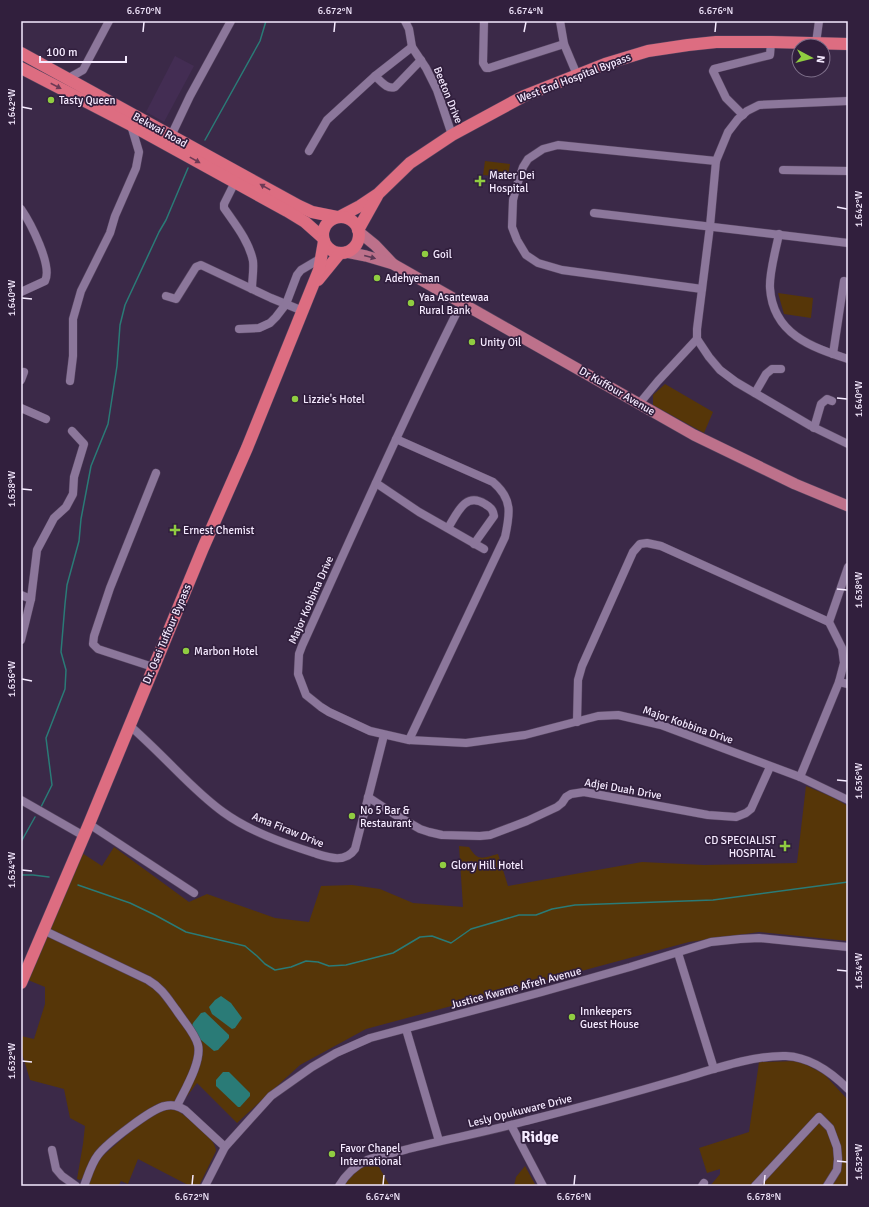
<svg xmlns="http://www.w3.org/2000/svg" width="869" height="1207" font-family="Signika,sans-serif">
<style>
.built{fill:#432d53}
.green{fill:#563608}
.water{fill:#2a7b77}
.lines{fill:none;stroke-linecap:round;stroke-linejoin:round}
.stream{stroke:#2a7b77;stroke-width:1.5}
.minor-casing{stroke:#55445f;stroke-width:9}
.major-casing{stroke:#55445f;stroke-width:12}
.highway-casing{stroke:#55445f;stroke-width:13}
.minor{stroke:#8c779b;stroke-width:8}
.major{stroke:#bd718b;stroke-width:11}
.highway{stroke:#dd6d81;stroke-width:12}
.oneway{fill:#6d3a55}
.oneway2{fill:#5b3854}
.ticks{fill:none;stroke:#f5eaff;stroke-width:1.5}
.poi-dot{fill:#90cd41;stroke:#311f3d;stroke-width:1.5}
.labels{text-anchor:middle;dominant-baseline:central;stroke-width:3.5;stroke-linejoin:round;paint-order:stroke}
.street-label{font-size:11px;fill:#f5eaff;stroke:#311f3d}
.poi-label{font-size:11px;fill:#f5eaff;stroke:#311f3d;text-anchor:start}
.district-label{font-size:15px;font-weight:bold;fill:#f5eaff;stroke:#311f3d}
.neatline{fill:none;stroke:#f5eaff;stroke-width:1.5}
.ticks-label{font-size:10px;text-anchor:middle;fill:#f5eaff}
</style>
<rect width="100%" height="100%" fill="#3b2948"/>
<path class="built" d="M175 56 194 66 164 122 146 112Z"/>
<g class="green">
<path d="M485 161 510 164 508 177 483 175Z"/>
<path d="M778 293 813 298 811 318 784 314Z"/>
<path d="M665 384 713 412 704 433 653 405V395Z"/>
<path d="M806 786 832 797 848 806V941L759 932 689 942 366 1029 300 1065 237 1123 197 1083 182 1103 170 1102 157 1104 118 1131 100 1149 83 1178 80 1180 77 1179 83 1144 85 1126 70 1118 64 1089 30 1080 21 1050V1036L34 1039 45 1004V987L28 980 82 853 102 866 114 847 189 902 207 894 275 918 309 922 321 886 352 885 380 889 413 903 463 907 459 846 469 847C478 862 483 858 498 854L508 886 642 862 704 865 797 863Z"/>
<path d="M799 1061 824 1074 848 1100V1186H710L720 1174V1169L707 1173 699 1148 749 1132 759 1062Z"/>
<path d="M174 1108C185 1116 216 1137 216 1151L199 1186H190L138 1159 128 1184 121 1181 118 1186H95L87 1184 99 1159 153 1112Z"/>
<path d="M376 1162 390 1186H344L354 1171Z"/>
<path d="M525 1166 536 1186H514L516 1177Z"/>
</g>
<g class="water">
<path d="M221 996 231 1003 242 1018 235 1028 232 1029 212 1014 209 1007 215 1000Z"/>
<path d="M205 1012 229 1035V1038L218 1050 214 1051 194 1034 191 1028 193 1023 201 1013Z"/>
<path d="M223 1072H229L250 1093V1096L240 1107H238L216 1086V1080Z"/>
</g>
<g class="lines">
<g class="stream">
<path d="M205 140 260 41 266 21"/>
<path d="M41 807 52 785 46 738 65 689 66 670 61 652 65 604 67 585 79 541 81 519 91 466 108 424 117 366 120 325 125 305 159 232 166 220 188 168"/>
<path d="M21 842 35 817"/>
<path d="M21 875H33L49 877"/>
<path d="M78 885 130 903 155 915 186 932 245 946 257 956 265 964 275 970 291 967 306 961 318 962 329 966 346 965 393 953 420 937 432 936 451 943 471 929 519 915H536L552 909 575 905 713 900 848 882"/>
</g>
<defs>
<g id="minor">
<path d="M405 21 409 29 412 47 426 68 437 90 452 135"/>
<path d="M484 21 483 63 486 68H489L564 44"/>
<path d="M560 21 564 44 577 75"/>
<path d="M816 43 819 21"/>
<path d="M375 76C381 81 387 90 395 87L421 60"/>
<path d="M67 79 83 70 109 21"/>
<path d="M848 101 759 105 747 111 738 119 728 132 716 161 710 226 697 329V339L709 357 720 370 736 382 811 426 848 444"/>
<path d="M743 115 726 98 713 71 714 69 770 55 771 42"/>
<path d="M171 136 190 96 231 21"/>
<path d="M309 151 327 120 375 76 412 47"/>
<path d="M783 170 848 171"/>
<path d="M235 182 224 204V208C235 224 249 241 253 261 254 270 252 280 252 289"/>
<path d="M21 209C30 222 53 266 45 281L21 292"/>
<path d="M594 213 848 243"/>
<path d="M779 234C776 249 769 273 770 288 773 334 811 347 848 359"/>
<path d="M702 289 562 270 538 263 526 255 517 240 512 227 513 200 516 188 523 167 528 159 543 149 558 145 716 161"/>
<path d="M166 296 176 299 196 267 201 265 271 298 303 311"/>
<path d="M461 304C405 416 354 531 302 646L299 654 298 674 306 695 321 707 329 712 370 731 409 740 466 743 525 735 598 716 618 715 661 725 800 777 848 800"/>
<path d="M239 329 259 328 270 323 276 317 286 304 297 275 301 270 318 260"/>
<path d="M833 354 844 281"/>
<path d="M21 380 24 372"/>
<path d="M70 381 73 356V319L81 291 110 233 115 216 136 168 139 152 131 125"/>
<path d="M755 393 766 374 772 369H781"/>
<path d="M639 404 658 381 697 339"/>
<path d="M21 408 46 419"/>
<path d="M814 428 821 404 827 399 832 401"/>
<path d="M396 439 493 482C513 499 510 514 505 537L409 740"/>
<path d="M376 483 419 512 484 549"/>
<path d="M448 528C457 514 465 491 485 504 490 507 493 509 494 516L474 544"/>
<path d="M21 595 31 599"/>
<path d="M21 640 31 599 37 550 54 518 66 507 73 494 74 477 84 444 72 431"/>
<path d="M153 667 104 651 98 649 93 644 94 636 110 588 156 473"/>
<path d="M839 682 848 684"/>
<path d="M577 722 578 680 582 666 633 552 640 544 647 543 661 546 829 622"/>
<path d="M129 725C145 739 160 754 175 769 190 784 205 799 223 812 249 831 283 843 314 853 327 857 345 864 355 849L384 735"/>
<path d="M800 777 839 682 844 663 842 648 829 622 848 567"/>
<path d="M368 797 394 814 420 829 429 832 442 835 480 836 490 835 527 821 557 807 562 803 566 797 571 794 584 792 708 815 736 817 746 813 751 809 770 767"/>
<path d="M21 800 84 836"/>
<path d="M89 824 194 893"/>
<path d="M43 930 148 980C162 988 168 999 177 1011 184 1022 195 1033 198 1045 202 1062 184 1091 177 1106"/>
<path d="M678 953 714 1069"/>
<path d="M406 1029 439 1141"/>
<path d="M511 1125 543 1186"/>
<path d="M52 1150 56 1169 62 1176 76 1186"/>
<path d="M84 1186C88 1176 91 1164 98 1155 107 1143 151 1109 165 1106 173 1104 178 1106 185 1110L225 1147"/>
<path d="M205 1186 225 1147 271 1096 312 1067 336 1053 370 1038 542 992 630 967 711 942 740 939 759 938 848 947"/>
<path d="M339 1186C346 1174 355 1166 367 1160 380 1155 395 1153 408 1149 447 1139 487 1132 526 1121 577 1108 629 1094 680 1079 711 1070 753 1055 786 1056 810 1057 831 1072 848 1089"/>
<path d="M702 1186 704 1183"/>
<path d="M755 1186 819 1117 830 1128 837 1147 838 1159 837 1170 827 1186"/>
</g>
<g id="major">
<path d="M359 232 375 245 393 264"/>
<path d="M346 252 366 256 393 264 694 435 795 484 848 506"/>
</g>
<g id="highway">
<path d="M21 53 299 206 312 212 337 217"/>
<path d="M21 68 131 125 287 211 305 222 323 238"/>
<path d="M339 217 360 206 378 194 410 163 452 135 524 96 605 64 648 51 688 45 716 42H771L848 44"/>
<circle cx="341" cy="235" r="18"/>
<path d="M358 230 377 196"/>
<path d="M318 280 340 253"/>
<path d="M21 983 89 824 203 548 247 448 319 270 324 241"/>
</g>
</defs>
<use href="#minor" class="minor-casing"/>
<use href="#major" class="major-casing"/>
<use href="#highway" class="highway-casing"/>
<use href="#minor" class="minor"/>
<use href="#major" class="major"/>
<use href="#highway" class="highway"/>
</g>
<defs><path id="oneway-solid" d="M-6-.8H1V-3.2L6.5 0L1 3.2V.8H-6Z"/></defs>
<g class="oneway">
<use href="#oneway-solid" transform="translate(56 86) rotate(27)"/>
<use href="#oneway-solid" transform="translate(195 160) rotate(29)"/>
<use href="#oneway-solid" transform="translate(265 187) rotate(-151)"/>
</g>
<use class="oneway2" href="#oneway-solid" transform="translate(370 257) rotate(15)"/>
<path class="ticks" d="M143 32 144 22M334 32 335 22M524 32 526 22M715 32 716 22M22 107 32 109M837 207 847 209M22 298 32 299M837 398 847 399M22 489 32 490M837 589 847 590M22 679 32 681M837 780 847 781M22 870 32 871M837 970 847 971M22 1061 32 1062M837 1161 847 1162M192 1185 193 1175M383 1185 384 1175M574 1185 575 1175M764 1185 765 1175"/>
<g class="poi-dot">
<circle cx="51" cy="100" r="4"/>
<path d="M478 175h4v4h4v4h-4v4h-4v-4h-4v-4h4z"/>
<circle cx="425" cy="254" r="4"/>
<circle cx="377" cy="278" r="4"/>
<circle cx="411" cy="303" r="4"/>
<circle cx="472" cy="342" r="4"/>
<circle cx="295" cy="399" r="4"/>
<path d="M173 524h4v4h4v4h-4v4h-4v-4h-4v-4h4z"/>
<circle cx="186" cy="651" r="4"/>
<circle cx="352" cy="816" r="4"/>
<path d="M783 840h4v4h4v4h-4v4h-4v-4h-4v-4h4z"/>
<circle cx="443" cy="865" r="4"/>
<circle cx="572" cy="1017" r="4"/>
<circle cx="332" cy="1154" r="4"/>
</g>
<g class="labels">
<g class="street-label">
<text transform="translate(574 78) rotate(-21)">West End Hospital Bypass</text>
<text transform="translate(448 95) rotate(68)">Beeton Drive</text>
<text transform="translate(160 130) rotate(29)">Bekwai Road</text>
<text transform="translate(617 391) rotate(30)">Dr Kuffour Avenue</text>
<text transform="translate(311 600) rotate(-66)">Major Kobbina Drive</text>
<text transform="translate(167 634) rotate(-67)">Dr. Osei Tuffour Bypass</text>
<text transform="translate(688 725) rotate(19)">Major Kobbina Drive</text>
<text transform="translate(623 789) rotate(10)">Adjei Duah Drive</text>
<text transform="translate(288 830) rotate(22)">Ama Firaw Drive</text>
<text transform="translate(516 988) rotate(-15)">Justice Kwame Afreh Avenue</text>
<text transform="translate(520 1111) rotate(-14)">Lesly Opukuware Drive</text>
</g>
<g class="poi-label">
<text x="59" y="100">Tasty Queen</text>
<text x="489" y="175">Mater Dei<tspan x="489" dy="13">Hospital</tspan></text>
<text x="433" y="254">Goil</text>
<text x="385" y="278">Adehyeman</text>
<text x="419" y="297">Yaa Asantewaa<tspan x="419" dy="13">Rural Bank</tspan></text>
<text x="480" y="342">Unity Oil</text>
<text x="303" y="399">Lizzie's Hotel</text>
<text x="183" y="530">Ernest Chemist</text>
<text x="194" y="651">Marbon Hotel</text>
<text x="360" y="810">No 5 Bar &amp;<tspan x="360" dy="13">Restaurant</tspan></text>
<text x="776" y="840" text-anchor="end">CD SPECIALIST<tspan x="776" dy="13">HOSPITAL</tspan></text>
<text x="451" y="865">Glory Hill Hotel</text>
<text x="580" y="1011">Innkeepers<tspan x="580" dy="13">Guest House</tspan></text>
<text x="340" y="1148">Favor Chapel<tspan x="340" dy="13">International</tspan></text>
</g>
<g class="district-label">
<text x="540" y="1137">Ridge</text>
</g>
</g>
<rect width="869" height="1207" fill="none" stroke="#311f3d" stroke-width="44"/>
<g transform="translate(811 58) rotate(97)"><circle r="19" fill="#311f3d" stroke="#7f708b"/>
<path d="M0-3L7 15L0 10L-7 15Z" fill="#90cd41"/>
<text y="-6" font-size="11" font-weight="bold" text-anchor="middle" fill="#f5eaff">N</text>
</g>
<path d="M40 56v6h86v-6" fill="none" stroke="#f5eaff" stroke-width="2"/>
<text x="46" y="56" font-size="12" fill="#f5eaff" stroke="#311f3d" stroke-width="3" paint-order="stroke">100 m</text>
<rect x="22" y="22" width="825" height="1163" class="neatline"/>
<g class="ticks-label">
<text x="144" y="14">6.670°N</text>
<text x="335" y="14">6.672°N</text>
<text x="526" y="14">6.674°N</text>
<text x="716" y="14">6.676°N</text>
<text transform="translate(11 107) rotate(-90)" y="4">1.642°W</text>
<text transform="translate(858 209) rotate(-90)" y="4">1.642°W</text>
<text transform="translate(11 298) rotate(-90)" y="4">1.640°W</text>
<text transform="translate(858 399) rotate(-90)" y="4">1.640°W</text>
<text transform="translate(11 489) rotate(-90)" y="4">1.638°W</text>
<text transform="translate(858 590) rotate(-90)" y="4">1.638°W</text>
<text transform="translate(11 679) rotate(-90)" y="4">1.636°W</text>
<text transform="translate(858 781) rotate(-90)" y="4">1.636°W</text>
<text transform="translate(11 870) rotate(-90)" y="4">1.634°W</text>
<text transform="translate(858 971) rotate(-90)" y="4">1.634°W</text>
<text transform="translate(11 1061) rotate(-90)" y="4">1.632°W</text>
<text transform="translate(858 1162) rotate(-90)" y="4">1.632°W</text>
<text x="192" y="1200">6.672°N</text>
<text x="383" y="1200">6.674°N</text>
<text x="574" y="1200">6.676°N</text>
<text x="764" y="1200">6.678°N</text>
</g>
</svg>
